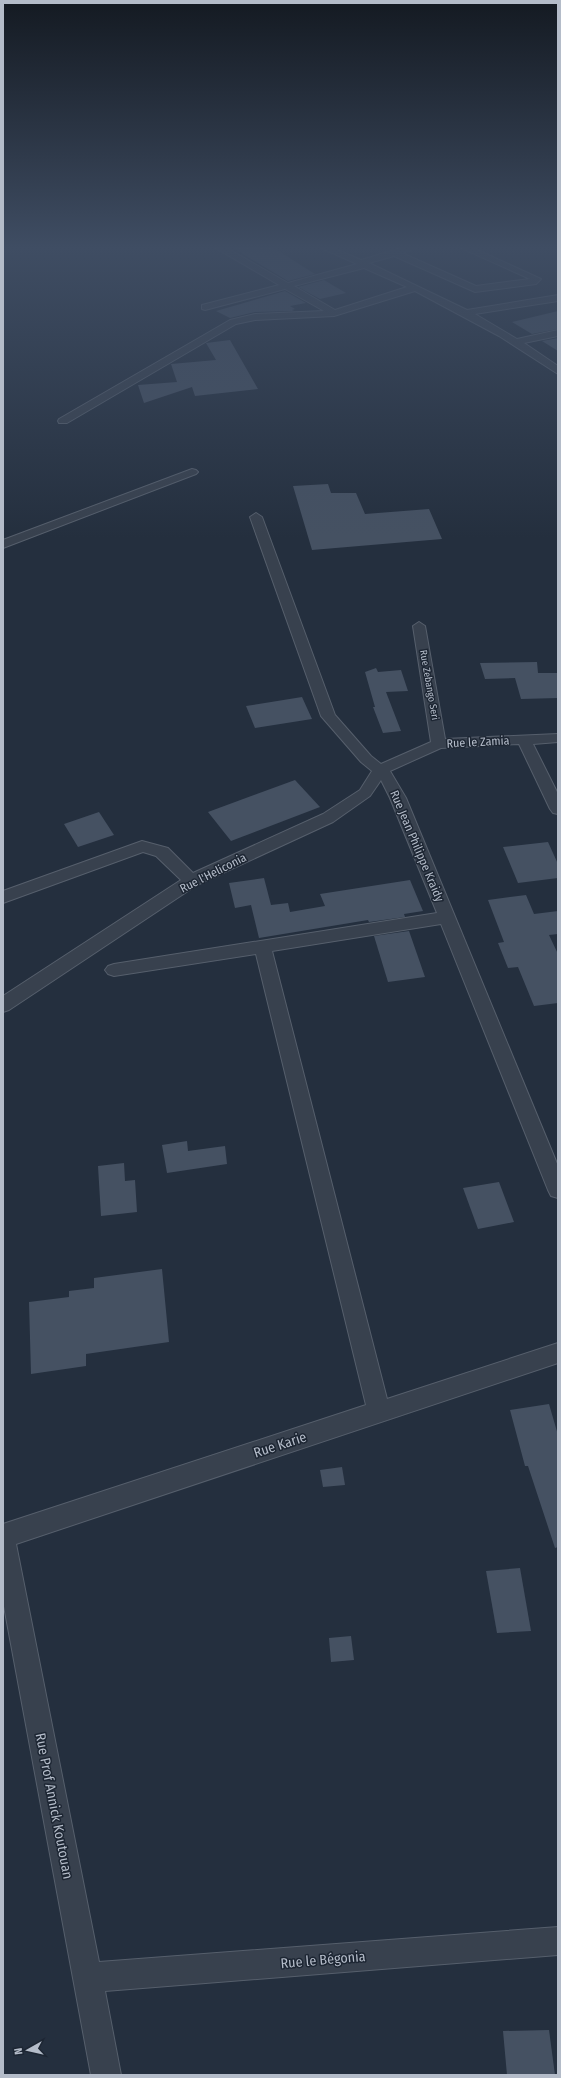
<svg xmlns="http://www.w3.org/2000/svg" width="561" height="2078" font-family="'Fira Sans Condensed',sans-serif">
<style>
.building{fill:#455162}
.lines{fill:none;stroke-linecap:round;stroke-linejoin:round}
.minor-casing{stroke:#565f6c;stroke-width:2}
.minor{fill:#38414e;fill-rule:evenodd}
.labels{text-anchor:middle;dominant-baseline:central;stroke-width:3;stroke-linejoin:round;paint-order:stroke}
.far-street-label{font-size:10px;fill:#b4bcc9;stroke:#1d2633}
.street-label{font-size:12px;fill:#b4bcc9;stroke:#1d2633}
.near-street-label{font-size:14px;fill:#b4bcc9;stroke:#1d2633}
</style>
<rect width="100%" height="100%" fill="#242f3e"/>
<g class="building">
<path d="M231 247H272L315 274 288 281Z"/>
<path d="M324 280 346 293 320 299 298 287Z"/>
<path d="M285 291 306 303 290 306 295 309 292 310 294 311 255 312 230 318 216 311Z"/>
<path d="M558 311V329L532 334 512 322Z"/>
<path d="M558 338V351L542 341Z"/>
<path d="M230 340 258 389 195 396 192 387 144 403 138 385 177 382 171 364 216 360 206 343Z"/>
<path d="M328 484 331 493H356L365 514 429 509 442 539 312 550 293 486Z"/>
<path d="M537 662 538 673H558V698L521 699 515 678 485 679 480 663Z"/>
<path d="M376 668 378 672 401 670 408 691 386 692 401 731 383 733 373 707H375L365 672Z"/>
<path d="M302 697 312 719 255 728 246 706Z"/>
<path d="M295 780 320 807 231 841 208 812Z"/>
<path d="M99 812 114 835 78 847 64 824Z"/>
<path d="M548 842 558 864V878L518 883 503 847Z"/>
<path d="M264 878 271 905 288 903 290 912 325 906 320 894 410 880 423 911 404 914 405 917 369 922 368 920 259 938 251 905 235 908 229 883Z"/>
<path d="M526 895 534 914 558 911V934L549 935 558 954V1003L534 1006 518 967 508 968 498 943 504 942 488 900Z"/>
<path d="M409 931 425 977 388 982 374 936Z"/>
<path d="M187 1141 188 1151 225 1146 227 1164 167 1173 162 1145Z"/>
<path d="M124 1163 125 1181 135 1180 137 1212 101 1216 98 1166Z"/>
<path d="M499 1182 514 1222 478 1229 463 1188Z"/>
<path d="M162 1269 169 1342 86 1354V1366L31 1374 29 1302 69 1297V1291L94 1288V1278Z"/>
<path d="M549 1404 558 1435V1547L555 1548 528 1466H525L510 1410Z"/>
<path d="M342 1467 345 1485 323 1487 320 1470Z"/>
<path d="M520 1568 531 1631 497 1633 486 1571Z"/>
<path d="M351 1636 354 1660 331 1662 329 1638Z"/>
<path d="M549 2030 555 2075H507L503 2031Z"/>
</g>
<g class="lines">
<defs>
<g id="minor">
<path d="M214 247H225L288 283 357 264 319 247H331L361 260 404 247H418L402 253 476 286 530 279 459 247H471L541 279 536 284 475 292 394 256 369 263 467 310 558 295V301L475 314 517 339 558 330V336L524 343 558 366V374L499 336 415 291 334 316 255 320 236 324 67 423H59L58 421 59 419 230 320 255 314 324 311 285 289 205 310 202 309V305L279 285ZM364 268 407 287 335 310 294 286Z"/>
<path d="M192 469 196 470 198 472 196 474 3 548V540Z"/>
<path d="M256 513 262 517 335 715 371 756 381 764 431 742 413 626 419 622 425 626 445 739 558 734V742L533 744 558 794V814L553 813 550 809 519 744 441 748 390 771 406 798 558 1166V1198L551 1196 548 1190 441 924 272 951 387 1399 558 1343V1363L16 1544 99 1962 558 1927V1955L105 1991 121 2075H91L3 1601V1524L366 1405 256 954 114 976 108 974 105 970 108 966 114 964 437 913 390 798 381 780 370 796 333 822 197 885 9 1010 3 1012V996L181 880 156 856 143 852 3 903V891L142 841 168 848 193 873 323 814 360 790 372 771 361 762 321 716 250 517Z"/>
</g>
</defs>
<use href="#minor" class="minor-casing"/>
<use href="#minor" class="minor"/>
</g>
<linearGradient id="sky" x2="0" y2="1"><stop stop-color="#141a22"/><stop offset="0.46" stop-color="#3f4d63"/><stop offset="1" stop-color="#3f4d63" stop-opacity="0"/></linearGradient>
<rect width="561" height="538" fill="url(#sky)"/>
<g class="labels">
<g class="far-street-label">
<text transform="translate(429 685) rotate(80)">Rue Zebango Seri</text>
</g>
<g class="street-label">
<text transform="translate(478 742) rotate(-3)">Rue le Zamia</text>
<text transform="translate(417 846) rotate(67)">Rue Jean Philippe Kraidy</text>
<text transform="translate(213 873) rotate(-27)">Rue l'Heliconia</text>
</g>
<g class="near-street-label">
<text transform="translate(280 1445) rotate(-18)">Rue Karie</text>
<text transform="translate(54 1806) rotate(79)">Rue Prof Annick Koutouan</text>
<text transform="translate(323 1960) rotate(-5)">Rue le Bégonia</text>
</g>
</g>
<rect width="561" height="2078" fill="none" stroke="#b4bcc9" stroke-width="8"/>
<g transform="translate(28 2050) rotate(262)" stroke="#1d2633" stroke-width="3" paint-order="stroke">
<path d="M0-3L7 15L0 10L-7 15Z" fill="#b4bcc9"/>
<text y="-6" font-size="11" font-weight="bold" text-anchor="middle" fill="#b4bcc9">N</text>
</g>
</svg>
